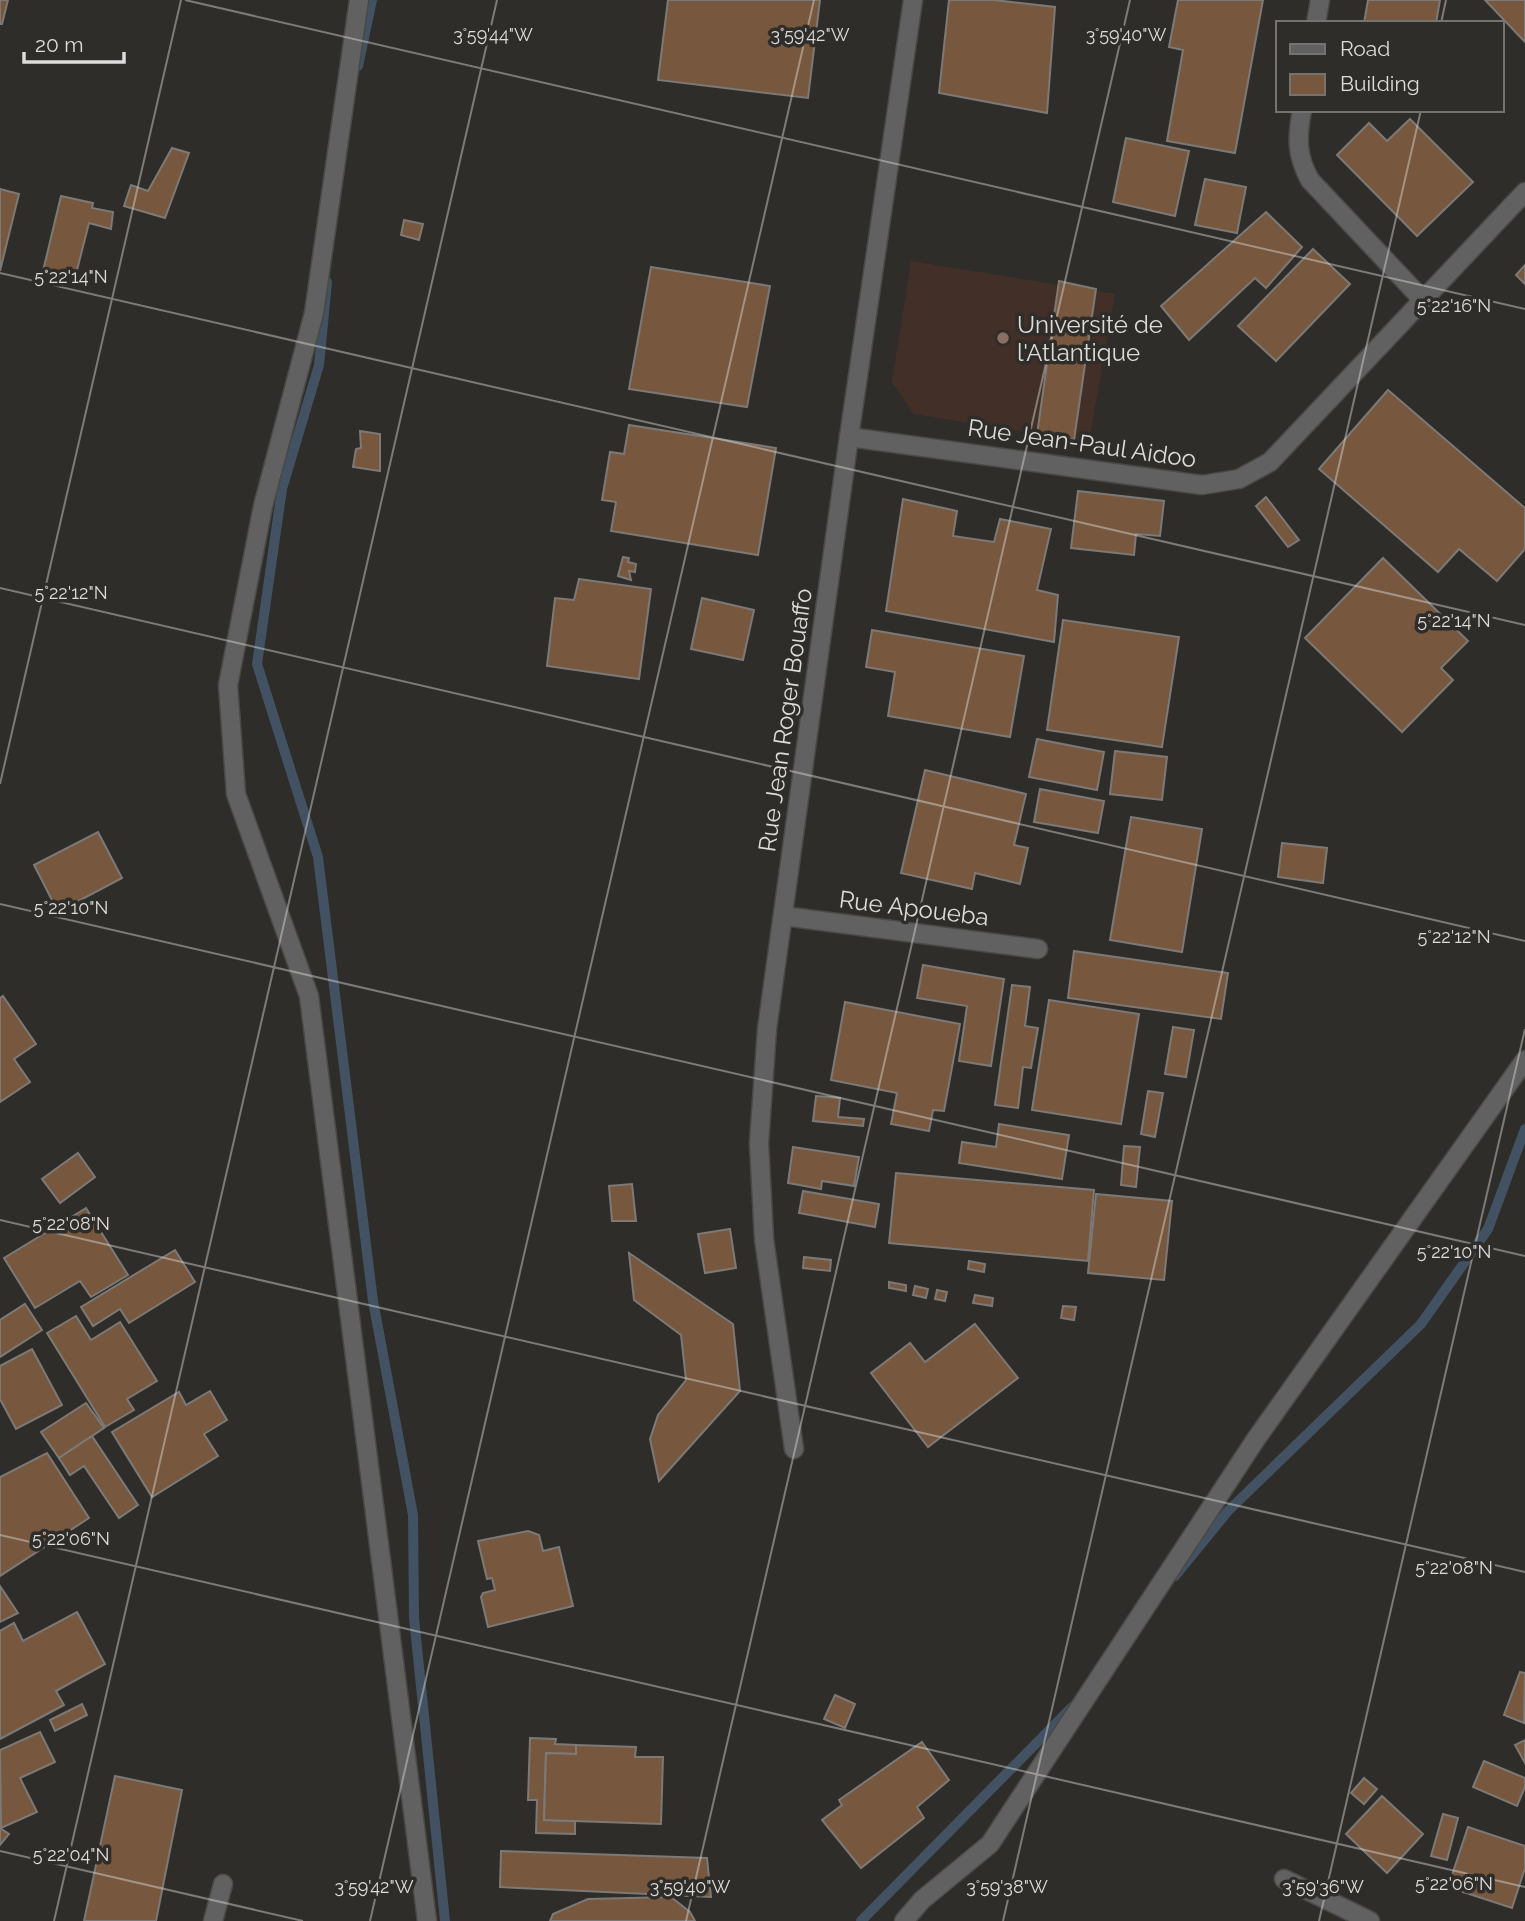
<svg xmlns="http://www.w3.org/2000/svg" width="1525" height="1921" font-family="Raleway,sans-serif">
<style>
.education{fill:#423028}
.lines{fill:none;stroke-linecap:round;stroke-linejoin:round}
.stream{stroke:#425262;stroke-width:10}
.building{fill:#77583e;stroke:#7c7976;stroke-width:2}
.lane-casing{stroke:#4a4946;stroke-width:21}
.street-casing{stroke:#4a4946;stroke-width:21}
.lane{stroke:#626161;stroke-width:18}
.street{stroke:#626161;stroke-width:18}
.ticks{fill:none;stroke:#dddcda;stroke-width:2;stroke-opacity:0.45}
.education-dot{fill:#8d6e63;stroke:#2e2d2a;stroke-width:2.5}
.labels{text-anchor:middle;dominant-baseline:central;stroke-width:7;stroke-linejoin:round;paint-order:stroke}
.poi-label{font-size:24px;fill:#dddcda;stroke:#2e2d2a;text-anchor:start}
.street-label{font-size:24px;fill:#dddcda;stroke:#2e2d2a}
.ticks-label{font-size:18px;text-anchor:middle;fill:#dddcda;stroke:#2e2d2a;stroke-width:7;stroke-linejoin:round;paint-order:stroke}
</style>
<rect width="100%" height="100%" fill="#2e2d2a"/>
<path class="education" d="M911 261 1115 294 1089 442 914 414 892 382Z"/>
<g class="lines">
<g class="stream">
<path d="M358 66 372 0"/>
<path d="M327 282 319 365 282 489 257 664 318 857 373 1301 413 1515 414 1618 445 1921"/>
<path d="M1175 1576 1228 1511 1421 1324 1488 1229 1525 1129"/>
<path d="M861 1921 1072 1707"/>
</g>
</g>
<g class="building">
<path d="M0 0H8L2 24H0Z"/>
<path d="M668 0H820L808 98 658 80Z"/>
<path d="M949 0H994L1055 7 1047 113 939 93Z"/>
<path d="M1178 0H1263L1235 153 1167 141 1183 50 1169 47Z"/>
<path d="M1368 0H1440L1436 23H1364Z"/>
<path d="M1485 0H1525V42Z"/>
<path d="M1410 119 1473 182 1417 236 1337 155 1369 123 1387 141Z"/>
<path d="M1126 138 1189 151 1175 216 1113 202Z"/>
<path d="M172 148 189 153 165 218 124 206 131 185 148 191Z"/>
<path d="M1205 179 1246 187 1237 233 1195 225Z"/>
<path d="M0 189 19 194 0 271Z"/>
<path d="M61 196 93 203 92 208 113 212 111 229 89 223 75 278 43 271Z"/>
<path d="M1266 212 1302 247 1266 288 1255 278 1189 340 1161 306Z"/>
<path d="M404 220 423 224 419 240 401 235Z"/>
<path d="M1313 249 1350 284 1276 361 1238 326Z"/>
<path d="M1525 265V284L1516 275Z"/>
<path d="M651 267 770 286 747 407 629 389Z"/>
<path d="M1059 281 1096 289 1074 440 1037 434Z"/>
<path d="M1388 390 1525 508V549L1497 581 1459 549 1438 572 1319 469Z"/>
<path d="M629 425 776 448 758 555 611 531 616 502 602 500 610 452 624 454Z"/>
<path d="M360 431 380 434V471L353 467 356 449 361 448Z"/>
<path d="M1078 491 1164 501 1160 536 1136 534 1134 555 1071 548Z"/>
<path d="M1266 497 1299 540 1288 547 1256 506Z"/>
<path d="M903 499 957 511 953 536 994 542 1000 519 1051 529 1037 590 1058 595 1054 642 886 611Z"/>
<path d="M623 557 629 558 628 562 636 564 635 572 629 571 631 580 618 576Z"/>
<path d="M1383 558 1468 641 1441 668 1453 680 1402 732 1305 638Z"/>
<path d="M579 579 651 589 639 679 547 666 555 598 574 600Z"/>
<path d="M702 598 754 610 743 660 691 649Z"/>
<path d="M1063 620 1179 637 1162 747 1047 730Z"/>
<path d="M872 630 1024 656 1010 737 888 716 895 672 866 667Z"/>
<path d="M1037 739 1104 752 1097 790 1029 777Z"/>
<path d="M1115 751 1167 757 1162 800 1110 794Z"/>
<path d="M925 770 1026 794 1014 845 1028 848 1020 884 975 873 972 889 901 873Z"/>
<path d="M1040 789 1104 801 1098 833 1034 822Z"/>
<path d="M1131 817 1202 829 1182 952 1110 940Z"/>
<path d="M98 832 122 878 58 912 34 865Z"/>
<path d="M1282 843 1327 848 1323 883 1278 877Z"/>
<path d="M1074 951 1228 973 1221 1019 1068 998Z"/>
<path d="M923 965 1004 979 991 1066 959 1061 967 1006 917 998Z"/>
<path d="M1012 985 1030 987 1025 1026 1038 1028 1031 1068 1023 1067 1018 1108 995 1105Z"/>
<path d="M3 996 36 1044 14 1059 30 1082 0 1102V998Z"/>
<path d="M1049 1000 1139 1014 1121 1124 1032 1110Z"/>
<path d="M845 1002 960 1024 944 1111 933 1110 929 1131 891 1124 897 1093 831 1080Z"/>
<path d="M1173 1027 1194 1030 1186 1077 1165 1074Z"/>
<path d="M1148 1091 1163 1093 1155 1137 1141 1134Z"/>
<path d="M816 1096 840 1098 838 1117 864 1119 863 1126 813 1121Z"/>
<path d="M999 1124 1069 1135 1062 1179 959 1163 962 1142 996 1147Z"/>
<path d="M1124 1146 1140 1147 1136 1187 1121 1185Z"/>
<path d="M793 1147 859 1157 854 1186 822 1181 821 1189 788 1183Z"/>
<path d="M78 1153 95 1177 60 1203 42 1179Z"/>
<path d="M896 1173 1094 1190 1088 1261 889 1243Z"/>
<path d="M632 1184 636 1221H612L609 1186Z"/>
<path d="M803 1191 879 1204 875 1227 799 1213Z"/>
<path d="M1096 1194 1172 1201 1164 1280 1088 1273Z"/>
<path d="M86 1208 128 1275 91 1297 80 1281 35 1308 4 1258Z"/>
<path d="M730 1229 736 1268 705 1273 698 1234Z"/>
<path d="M175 1250 195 1282 129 1323 120 1309 93 1326 81 1307Z"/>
<path d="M629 1253 733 1324 740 1391 659 1481 650 1439 658 1415 686 1380 681 1335 634 1300Z"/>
<path d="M804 1257 831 1260 830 1271 803 1268Z"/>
<path d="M969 1261 985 1264 984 1272 968 1269Z"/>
<path d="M889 1282 906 1285V1291L889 1288Z"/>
<path d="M915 1286 928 1289 926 1298 913 1295Z"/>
<path d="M937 1290 947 1292 945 1301 935 1299Z"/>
<path d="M975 1295 993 1298 992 1306 973 1303Z"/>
<path d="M25 1304 42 1330 0 1357V1320Z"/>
<path d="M1063 1306 1076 1307 1074 1320 1061 1318Z"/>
<path d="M76 1316 91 1340 120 1322 157 1381 127 1399 134 1410 105 1427 47 1333Z"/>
<path d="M975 1324 1018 1378 928 1447 871 1373 910 1343 925 1362Z"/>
<path d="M32 1349 62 1405 16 1429 0 1399V1366Z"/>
<path d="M210 1391 227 1420 204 1434 218 1456 152 1497 112 1432 179 1392 186 1405Z"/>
<path d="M86 1403 104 1428 59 1458 41 1432Z"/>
<path d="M92 1436 138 1505 119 1518 84 1466 70 1475 59 1458Z"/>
<path d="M47 1453 89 1518 0 1576V1477Z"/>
<path d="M528 1531 539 1535 543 1551 559 1547 573 1606 488 1627 481 1597 483 1593 495 1590 492 1578 487 1579 478 1541Z"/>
<path d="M0 1586 18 1613 0 1622Z"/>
<path d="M77 1612 105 1664 56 1691 64 1705 0 1739V1631L14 1623 23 1641Z"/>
<path d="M1520 1672 1525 1673 1524 1723 1504 1715Z"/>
<path d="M835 1695 855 1704 845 1728 824 1719Z"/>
<path d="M82 1704 87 1715 55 1731 50 1720Z"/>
<path d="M40 1732 55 1762 20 1778 37 1812 1 1828 0 1750Z"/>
<path d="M530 1738 556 1739 555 1744 576 1745V1754L546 1753 544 1820 575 1821V1834L536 1833 537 1800H528Z"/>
<path d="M1525 1740V1763L1515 1745Z"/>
<path d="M922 1742 949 1780 917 1807 924 1818 861 1868 822 1820 842 1805 839 1800Z"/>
<path d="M576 1745 636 1747 635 1757H663L661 1824 544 1820 546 1753 576 1754Z"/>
<path d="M1484 1761 1525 1778V1787L1517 1806 1473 1787Z"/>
<path d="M115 1776 182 1790 156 1921H84Z"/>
<path d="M1364 1778 1377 1789 1364 1804 1351 1793Z"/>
<path d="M1382 1796 1423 1834 1387 1873 1346 1834Z"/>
<path d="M1443 1814 1458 1818 1447 1860 1431 1856Z"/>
<path d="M1468 1827 1525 1846V1868L1512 1908 1448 1887Z"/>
<path d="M0 1828 9 1834 0 1845Z"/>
<path d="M501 1851 707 1858 711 1897 500 1887Z"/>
<path d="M671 1897 690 1912 695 1921H550L553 1914 588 1899Z"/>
</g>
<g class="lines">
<defs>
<path id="lane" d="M213 1921 223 1884"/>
<g id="street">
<path d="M359 0 314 313 263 506 228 685 236 794 309 996 427 1921"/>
<path d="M1316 23 1320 0"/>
<path d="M1302 110C1297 137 1296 155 1310 180L1422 299"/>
<path d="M849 437 1202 485 1239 479 1270 462 1525 192"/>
<path d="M783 916 1038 949"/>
<path d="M794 1449 764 1239 759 1143 767 1029 849 437 913 0"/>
<path d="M1284 1879 1370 1921"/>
<path d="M904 1921 922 1900 990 1844 1256 1439 1525 1060"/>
</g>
</defs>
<use href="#lane" class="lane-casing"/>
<use href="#street" class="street-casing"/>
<use href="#lane" class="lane"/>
<use href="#street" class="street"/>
</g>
<path class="ticks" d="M185 0 1525 309M1441 23 1446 0M0 273 1525 625M0 588 1525 941M0 784 181 0M0 904 1525 1256M0 1220 1525 1572M0 1535 1525 1887M0 1851 303 1921M54 1921 497 0M370 1921 814 0M686 1921 1130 0M1003 1921 1421 110M1319 1921 1525 1029"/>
<circle class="education-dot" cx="1003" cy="338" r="7"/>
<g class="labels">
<g class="poi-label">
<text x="1017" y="324">Université de<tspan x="1017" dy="28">l'Atlantique</tspan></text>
</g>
<g class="street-label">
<text transform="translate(1082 443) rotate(8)">Rue Jean-Paul Aidoo</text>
<text transform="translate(785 720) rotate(-82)">Rue Jean Roger Bouaffo</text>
<text transform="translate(914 908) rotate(7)">Rue Apoueba</text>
</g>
</g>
<g class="ticks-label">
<text x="493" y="41">3°59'44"W</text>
<text x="810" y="41">3°59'42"W</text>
<text x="1126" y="41">3°59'40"W</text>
<text x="71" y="283">5°22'14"N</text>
<text x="1454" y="312">5°22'16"N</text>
<text x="71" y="599">5°22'12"N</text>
<text x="1454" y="627">5°22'14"N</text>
<text x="71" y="914">5°22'10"N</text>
<text x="1454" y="943">5°22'12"N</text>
<text x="71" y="1230">5°22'08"N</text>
<text x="1454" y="1258">5°22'10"N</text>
<text x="71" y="1545">5°22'06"N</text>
<text x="1454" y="1574">5°22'08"N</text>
<text x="71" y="1861">5°22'04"N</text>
<text x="1454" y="1890">5°22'06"N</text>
<text x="374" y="1893">3°59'42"W</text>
<text x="690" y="1893">3°59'40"W</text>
<text x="1007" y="1893">3°59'38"W</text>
<text x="1323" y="1893">3°59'36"W</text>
</g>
<rect x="1276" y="21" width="228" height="91" fill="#2e2d2a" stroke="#747370" stroke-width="2"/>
<rect x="1290" y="44" width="35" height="10" fill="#626161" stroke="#747370" stroke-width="2"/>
<text x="1340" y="56" font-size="21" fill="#dddcda">Road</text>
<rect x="1290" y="74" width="35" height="21" fill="#77583e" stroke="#747370" stroke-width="2"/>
<text x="1340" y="91" font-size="21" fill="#dddcda">Building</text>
<path d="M24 52v10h100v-10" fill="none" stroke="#dddcda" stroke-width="3.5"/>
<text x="35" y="52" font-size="21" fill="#dddcda" stroke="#2e2d2a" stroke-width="5" paint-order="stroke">20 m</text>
</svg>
